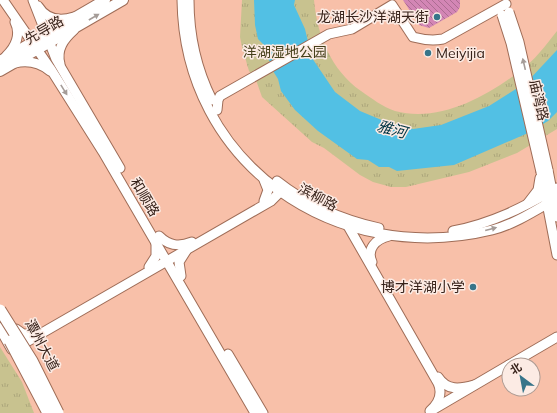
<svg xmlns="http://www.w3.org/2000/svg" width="557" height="413" font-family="Mulish,'Noto Sans SC',sans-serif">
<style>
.grass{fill:url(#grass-tufts)}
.water{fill:#52c0e4}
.building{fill:url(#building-back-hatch)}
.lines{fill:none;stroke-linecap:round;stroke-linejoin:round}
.secondary-casing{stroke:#9f6d58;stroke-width:11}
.primary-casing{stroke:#9f6d58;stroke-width:12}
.secondary{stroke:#fff;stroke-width:9}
.primary{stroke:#fff;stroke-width:10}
.secondary-bridge-casing{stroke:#9f6d58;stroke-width:11;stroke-linecap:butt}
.highway-bridge-casing{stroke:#9f6d58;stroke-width:13;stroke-linecap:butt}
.secondary-bridge{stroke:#fff;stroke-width:9}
.highway-bridge{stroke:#fff;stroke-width:11}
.oneway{fill:#a59c98}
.poi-dot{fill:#37758a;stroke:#fcebe4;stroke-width:1.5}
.labels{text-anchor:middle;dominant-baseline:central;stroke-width:3;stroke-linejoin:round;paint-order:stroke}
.poi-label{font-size:14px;fill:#37221a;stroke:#fcebe4;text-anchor:end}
.street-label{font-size:14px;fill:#37221a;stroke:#fcebe4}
.park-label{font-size:14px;fill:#45401a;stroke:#fcebe4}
.water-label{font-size:15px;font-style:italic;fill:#003544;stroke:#fcebe4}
</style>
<defs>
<pattern id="grass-tufts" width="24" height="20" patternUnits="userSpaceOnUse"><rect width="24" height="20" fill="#c8c28f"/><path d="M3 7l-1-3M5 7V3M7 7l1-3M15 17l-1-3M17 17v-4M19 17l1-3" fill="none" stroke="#aca67b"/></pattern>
<pattern id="building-back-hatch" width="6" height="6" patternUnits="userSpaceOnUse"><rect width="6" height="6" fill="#d386b5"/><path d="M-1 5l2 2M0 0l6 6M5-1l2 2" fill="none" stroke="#ac6d92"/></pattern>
</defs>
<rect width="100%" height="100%" fill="#f8c0a9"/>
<g class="grass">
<path d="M242 0H314C317 35 331 70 361 91 371 98 383 107 395 111 439 123 486 97 520 71 534 61 546 45 557 31V129L517 153 469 172 406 187H391L373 182 360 175 324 148 312 142 262 97 256 80 249 71 242 47 240 37Z"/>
<path d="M0 347 22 382 34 413H0Z"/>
</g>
<path class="water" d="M254 0H295L294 5 305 29 312 58 335 92 360 111 384 121 413 129 441 125 489 106 527 82 557 50V112L548 121 528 133 454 165 397 171 389 167H379L368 160 357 159 318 131 295 110 281 91 278 79 273 71 270 62 266 55 264 45 258 39 255 25Z"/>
<path class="building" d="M403 0H460V7L457 12 429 28 419 25Z"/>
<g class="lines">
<defs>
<g id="secondary">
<path d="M3 0 50 68 103 152 255 413"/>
<path d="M33 0 56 59 120 168"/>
<path d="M182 0C184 164 336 268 492 230 515 224 536 210 557 198"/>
<path d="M189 0C189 34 197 70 212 100"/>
<path d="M38 6C46 19 59 22 74 17"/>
<path d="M6 56C16 47 21 34 15 22"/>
<path d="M15 63C28 60 39 62 50 71"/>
<path d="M60 64C56 49 64 39 74 30"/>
<path d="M217 110 218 100 220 96 329 34 352 29 392 5 413 37C424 40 432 41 443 39L506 4"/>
<path d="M548 170 557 217"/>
<path d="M541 172 557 255"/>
<path d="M277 181C306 204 343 220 379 228"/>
<path d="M264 201 268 190 264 180"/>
<path d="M528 203 538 190 540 178"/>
<path d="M348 226 438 383C443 394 438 404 430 411"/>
<path d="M453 231C493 223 522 208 557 188"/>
<path d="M159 236C169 246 179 247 192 242"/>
<path d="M372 262C366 249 376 239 389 236"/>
<path d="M149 267 156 256V244"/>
<path d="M181 276 179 262 186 251"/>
<path d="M16 329 23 334H33"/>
<path d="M16 348 271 201 284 188"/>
<path d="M228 354 263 413"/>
<path d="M509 365 557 337"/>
<path d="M438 377C447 391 460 389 474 385"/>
<path d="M434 409 509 365"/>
</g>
<g id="primary">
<path d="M0 61 105 0"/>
<path d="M0 71 123 0"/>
<path d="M0 328 12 349"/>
</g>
</defs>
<use href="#secondary" class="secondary-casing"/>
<use href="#primary" class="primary-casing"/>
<use href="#secondary" class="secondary"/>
<use href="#primary" class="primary"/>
<defs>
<g id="secondary-bridge">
<path d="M509 12 519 42 548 170"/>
<path d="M502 15 511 43 541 172"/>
</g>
<g id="highway-bridge">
<path d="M0 310 32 361 58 413"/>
<path d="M10 341 48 413"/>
</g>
</defs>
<use href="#secondary-bridge" class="secondary-bridge-casing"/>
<use href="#highway-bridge" class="highway-bridge-casing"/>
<use href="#secondary-bridge" class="secondary-bridge"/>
<use href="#highway-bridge" class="highway-bridge"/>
</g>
<defs><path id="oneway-solid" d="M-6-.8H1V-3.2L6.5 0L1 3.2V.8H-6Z"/></defs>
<g class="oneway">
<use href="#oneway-solid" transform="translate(94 17) rotate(-30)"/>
<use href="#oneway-solid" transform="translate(524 64) rotate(-103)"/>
<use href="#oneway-solid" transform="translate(64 90) rotate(58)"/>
<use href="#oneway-solid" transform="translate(491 229) rotate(-15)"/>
</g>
<g class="poi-dot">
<circle cx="437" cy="17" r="4"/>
<circle cx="428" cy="53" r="4"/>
<circle cx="473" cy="287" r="4"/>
</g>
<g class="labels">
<g class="poi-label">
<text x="429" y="17">龙湖长沙洋湖天街</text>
<text x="436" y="53" text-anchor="start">Meiyijia</text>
<text x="465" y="287">博才洋湖小学</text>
</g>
<g class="street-label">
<text transform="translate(44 30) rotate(-30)">先导路</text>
<text transform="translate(539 100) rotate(77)">庙湾路</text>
<text transform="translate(145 197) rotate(59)">和顺路</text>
<text transform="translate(318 197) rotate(28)">滨柳路</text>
<text transform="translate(42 345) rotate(62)">潭州大道</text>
</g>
<g class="park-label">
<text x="285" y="52">洋湖湿地公园</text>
</g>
<g class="water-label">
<text transform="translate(392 129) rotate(15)">雅河</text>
</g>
</g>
<g transform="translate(521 377) rotate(328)"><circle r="19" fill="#fcebe4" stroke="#ad9b93"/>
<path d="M0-3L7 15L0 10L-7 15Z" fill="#37758a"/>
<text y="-6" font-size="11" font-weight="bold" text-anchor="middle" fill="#37221a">北</text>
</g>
</svg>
